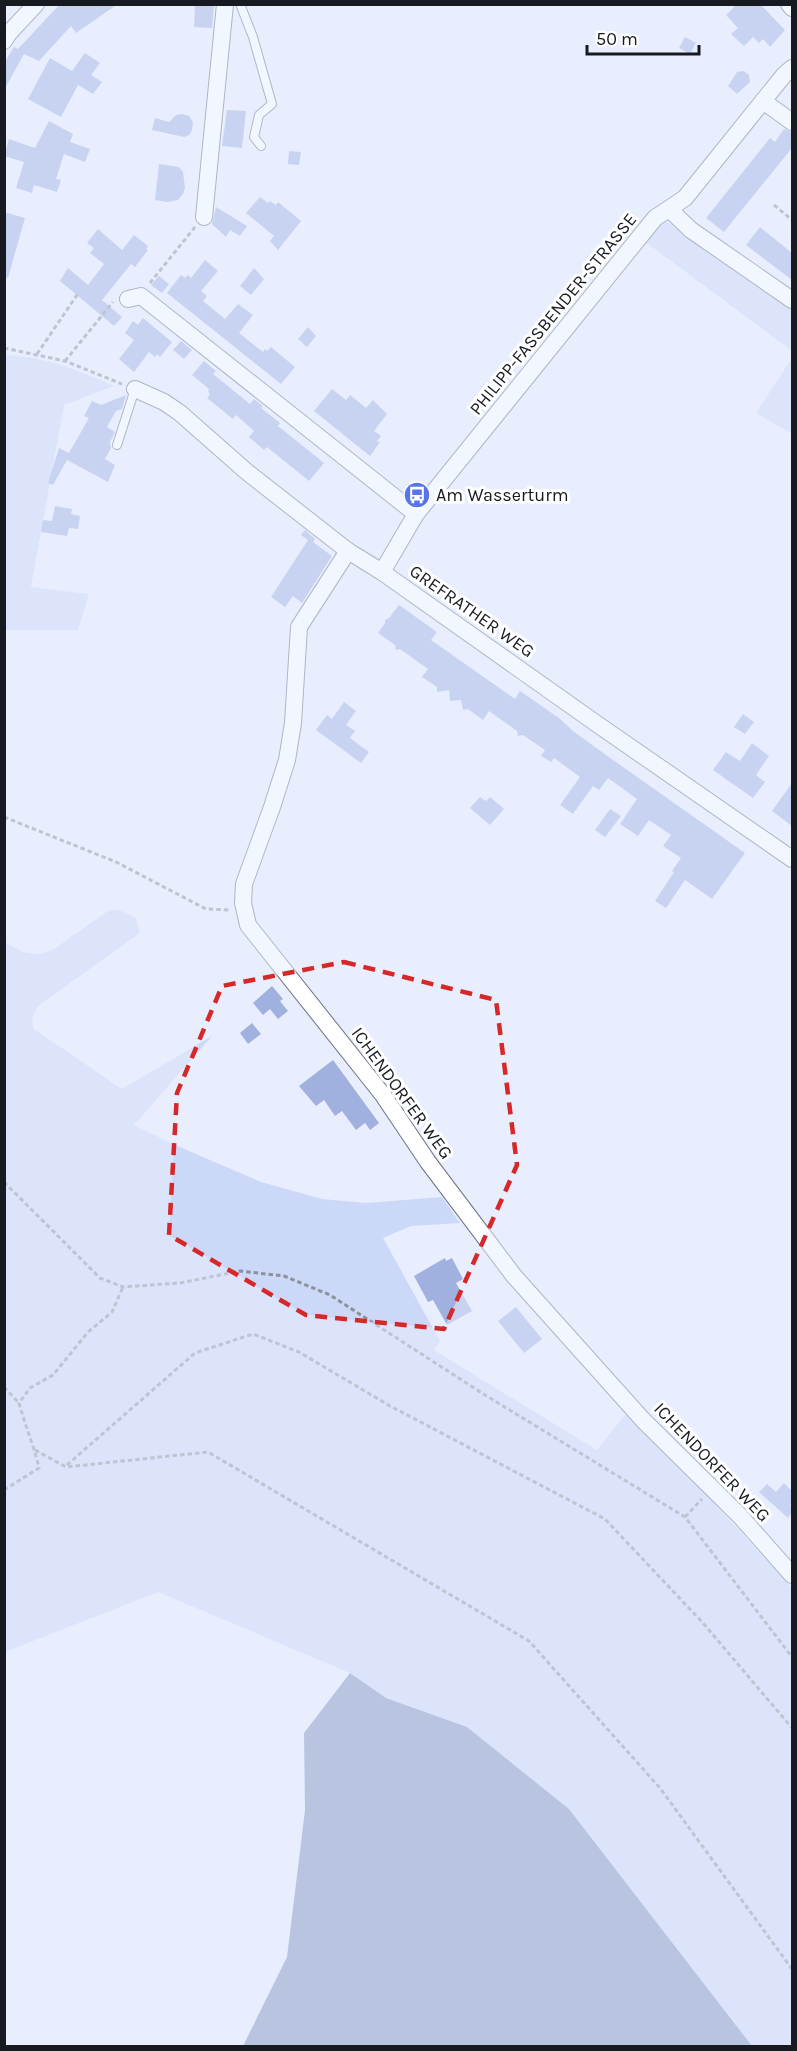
<svg xmlns="http://www.w3.org/2000/svg" width="797" height="2051" font-family="Karla,sans-serif">
<style>
.green{fill:#ccd8f8}
.water{fill:#8191be}
.building{fill:#a1b1df}
.lines{fill:none;stroke-linecap:round;stroke-linejoin:round}
.service-casing{stroke:#6b7182;stroke-width:10}
.minor-casing{stroke:#6b7182;stroke-width:18}
.path{stroke:#8c919d;stroke-width:3;stroke-dasharray:4.5 3;stroke-linecap:butt}
.service{stroke:#fff;stroke-width:8}
.minor{stroke:#fff;stroke-width:16}
.marked{fill:none;stroke:#d62828;stroke-width:4.5;stroke-dasharray:12 8;stroke-linejoin:round}
.labels{text-anchor:middle;dominant-baseline:central;stroke-width:6;stroke-linejoin:round;paint-order:stroke}
.street-label{font-size:18px;fill:#171a21;stroke:#fff}
.poi-label{font-size:18px;fill:#171a21;stroke:#fff;text-anchor:start}
</style>
<rect width="100%" height="100%" fill="#e8eefe"/>
<g class="green">
<path d="M654 213 792 309V351L636 235Z"/>
<path d="M5 355C47 357 76 369 114 386L64 405 31 587 89 594 78 630H5Z"/>
<path d="M792 358V434L756 413Z"/>
<path d="M120 910 136 918 140 933 38 1006 32 1018 34 1029 122 1089 212 1036 134 1125 175 1145 261 1182 322 1199 366 1203 442 1197 460 1223 411 1226 383 1238 440 1341 434 1350 597 1450 629 1410 792 1588V2046H752L569 1809 467 1727 386 1698 350 1673 158 1592 5 1652V942L23 952 39 954 54 949 108 911Z"/>
</g>
<path class="water" d="M350 1673 386 1698 467 1727 569 1809 752 2046H243L287 1957 305 1810 304 1733Z"/>
<g class="building">
<path d="M60 4H118L76 33 71 26 39 61 24 54 4 90V63L14 47 18 49Z"/>
<path d="M195 4H214L212 28 194 27Z"/>
<path d="M737 4H760L785 30 770 47 763 39 759 43 753 37 744 46 731 34 738 28 726 15Z"/>
<path d="M685 37 696 43 690 54 679 48Z"/>
<path d="M85 53 100 63 91 75 102 82 93 94 78 85 61 117 28 99 50 58 72 71Z"/>
<path d="M744 71 749 75 750 82 737 94 728 86 737 72Z"/>
<path d="M227 110 246 111 242 148 222 146Z"/>
<path d="M182 114 189 116 193 122 192 130 189 135 184 137 152 130 155 118 169 122 176 115Z"/>
<path d="M49 121 73 134 70 142 90 149 85 162 64 154 56 179 61 180 57 192 34 185 32 193 16 188 24 162 4 156 9 139 35 148Z"/>
<path d="M784 129 792 132V148L724 232 706 218 770 138 775 142Z"/>
<path d="M289 151 301 152 299 165 288 164Z"/>
<path d="M159 164 179 167 183 172 185 188 183 194 178 200 168 202 155 200Z"/>
<path d="M260 197 268 203 270 201 276 205 278 202 301 221 278 250 270 241 274 236 246 213Z"/>
<path d="M216 207 247 226 240 236 230 230 226 237 212 224Z"/>
<path d="M4 212 25 218 8 278 4 277Z"/>
<path d="M760 227 792 253V280L746 245Z"/>
<path d="M98 229 122 250 134 235 148 246 146 249 148 250 135 267 131 264 102 300 122 317 114 326 60 281 68 268 88 285 104 264 90 253 94 248 87 243Z"/>
<path d="M205 260 218 271 201 291 207 296 203 301 225 319 238 304 253 315 239 333 263 352 265 349 267 351 271 347 295 367 281 384 167 293 181 275 185 278 188 275 191 278Z"/>
<path d="M254 268 264 279 251 295 240 286Z"/>
<path d="M159 276 169 284 162 293 151 285Z"/>
<path d="M143 318 172 342 160 357 157 354 155 357 149 352 134 372 119 359 134 340 125 333 133 321 138 325Z"/>
<path d="M308 327 316 336 307 347 298 339Z"/>
<path d="M181 341 192 350 184 359 173 350Z"/>
<path d="M204 361 216 371 213 374 250 404 254 399 263 406 261 408 280 423 278 426 324 463 309 481 267 447 264 450 249 437 254 431 236 415 233 419 207 398 210 394 208 392 209 389 192 375Z"/>
<path d="M332 389 346 400 350 395 366 408 373 400 387 414 374 431 381 436 377 441 380 442 370 456 314 411Z"/>
<path d="M126 395 122 409 116 411 107 427 115 432 110 442 111 448 105 459 115 465 108 482 67 460 53 485 48 483 59 448 69 453 89 418 84 416 92 401 101 405Z"/>
<path d="M55 506 72 509 71 514 80 516 78 529 69 528 67 536 41 532 43 520 52 521Z"/>
<path d="M305 530 315 539 313 542 332 556 302 603 293 596 285 607 271 597 308 540 301 535Z"/>
<path d="M399 605 437 632 431 640 515 699 520 691 559 718 573 731 606 755 745 853 712 899 685 880 666 908 655 901 674 872 672 871 681 858 663 846 671 835 649 820 638 836 620 824 637 799 608 778 599 790 593 786 573 814 560 805 580 777 554 758 551 762 541 756 545 750 523 735 518 736 517 731 489 711 483 720 468 709 463 710 461 700 450 701 449 690 437 692V687L422 677 428 669 400 649 396 650 395 645 378 633 385 623V620L389 618Z"/>
<path d="M344 702 356 711 346 725 355 731 350 738 369 752 361 763 316 730 327 715 332 719Z"/>
<path d="M743 714 754 722 745 734 734 727Z"/>
<path d="M752 743 769 756 756 775 765 782 753 798 713 770 726 752 740 761Z"/>
<path d="M792 783V826L772 811Z"/>
<path d="M480 797 486 801 490 797 504 809 490 825 470 808Z"/>
<path d="M610 809 621 816 605 837 595 830Z"/>
<path d="M272 986 283 999 280 1001 288 1011 278 1019 270 1009 263 1015 253 1003Z"/>
<path d="M252 1023 261 1034 248 1044 240 1033Z"/>
<path d="M333 1060 379 1123 370 1130 365 1123 356 1130 342 1111 335 1116 324 1100 316 1106 299 1086Z"/>
<path d="M445 1258 446 1261 452 1258 463 1279 456 1283 472 1311 447 1325 433 1300 428 1302 414 1276Z"/>
<path d="M516 1307 542 1339 524 1353 498 1321Z"/>
<path d="M784 1483 792 1491V1502L790 1505 792 1507V1512L788 1518 759 1492 767 1484 776 1492Z"/>
</g>
<g class="lines">
<defs>
<g id="service">
<path d="M240 4 253 37 272 104 259 115 254 137 261 146"/>
<path d="M117 445 135 389"/>
</g>
<g id="minor">
<path d="M789 4 792 8"/>
<path d="M4 41 9 33 36 4"/>
<path d="M763 101 792 122"/>
<path d="M669 209 691 230 792 300"/>
<path d="M204 217 225 4"/>
<path d="M128 299 141 296 416 514"/>
<path d="M135 389 164 402 180 413 247 472 348 551 382 572 597 724 792 859"/>
<path d="M348 551 299 627 293 723 287 760 272 807 244 884 243 903 248 925 383 1095 428 1162 514 1276 643 1420 740 1516 792 1575"/>
<path d="M382 572 416 514 655 218 685 198 784 75 792 68"/>
</g>
</defs>
<use href="#service" class="service-casing"/>
<use href="#minor" class="minor-casing"/>
<g class="path">
<path d="M774 205 792 220"/>
<path d="M150 283 195 227"/>
<path d="M4 348 65 361 122 384"/>
<path d="M37 354 79 292"/>
<path d="M65 361 113 302"/>
<path d="M4 817 116 862 206 909 230 910"/>
<path d="M4 1182 100 1278 123 1287 180 1283 240 1271 284 1276 330 1295 485 1395 685 1517 792 1657"/>
<path d="M4 1387 19 1403"/>
<path d="M35 1450 66 1467 208 1452 529 1641 660 1788 792 1969"/>
<path d="M67 1465 195 1353 253 1334 299 1352 390 1406 605 1519 703 1623 792 1728"/>
<path d="M4 1490 39 1468C34 1446 25 1425 19 1403L30 1388 53 1375 88 1332 112 1312 123 1287"/>
<path d="M685 1517 702 1499"/>
</g>
<use href="#service" class="service"/>
<use href="#minor" class="minor"/>
</g>
<path d="M0 0H797V2051H0ZM344 962 496 1000 517 1165 444 1329 306 1315 169 1235 177 1093 222 986Z" fill="#e8eefe" fill-opacity=".55" fill-rule="evenodd"/>
<path class="marked" d="M344 962 496 1000 517 1165 444 1329 306 1315 169 1235 177 1093 222 986Z"/>
<defs>
<symbol id="bus-disc" viewBox="-11 -11 22 22"><circle r="9.5" fill="#5774ea" stroke="#fff"/><path d="M-5-6H5V4H4V6H2V4H-2V6H-4V4H-5ZM-3.5-4V0h7V-4ZM-3.5 1.2v1.5H-2V1.2ZM2 1.2v1.5H3.5V1.2Z" fill="#fff"/></symbol>
</defs>
<g fill-rule="evenodd">
<use href="#bus-disc" x="402" y="480" width="30" height="30"/>
</g>
<g class="labels">
<g class="street-label">
<text transform="translate(553 314) rotate(-51)">PHILIPP-FASSBENDER-STRASSE</text>
<text transform="translate(472 611) rotate(35)">GREFRATHER WEG</text>
<text transform="translate(402 1093) rotate(54)">ICHENDORFER WEG</text>
<text transform="translate(712 1462) rotate(46)">ICHENDORFER WEG</text>
</g>
<g class="poi-label">
<text x="436" y="495">Am Wasserturm</text>
</g>
</g>
<rect width="797" height="2051" fill="none" stroke="#171a21" stroke-width="12"/>
<path d="M587 45v9h112v-9" fill="none" stroke="#171a21" stroke-width="3"/>
<text x="596" y="45" font-size="18" fill="#171a21" stroke="#ffffff" stroke-width="4.5" paint-order="stroke">50 m</text>
</svg>
